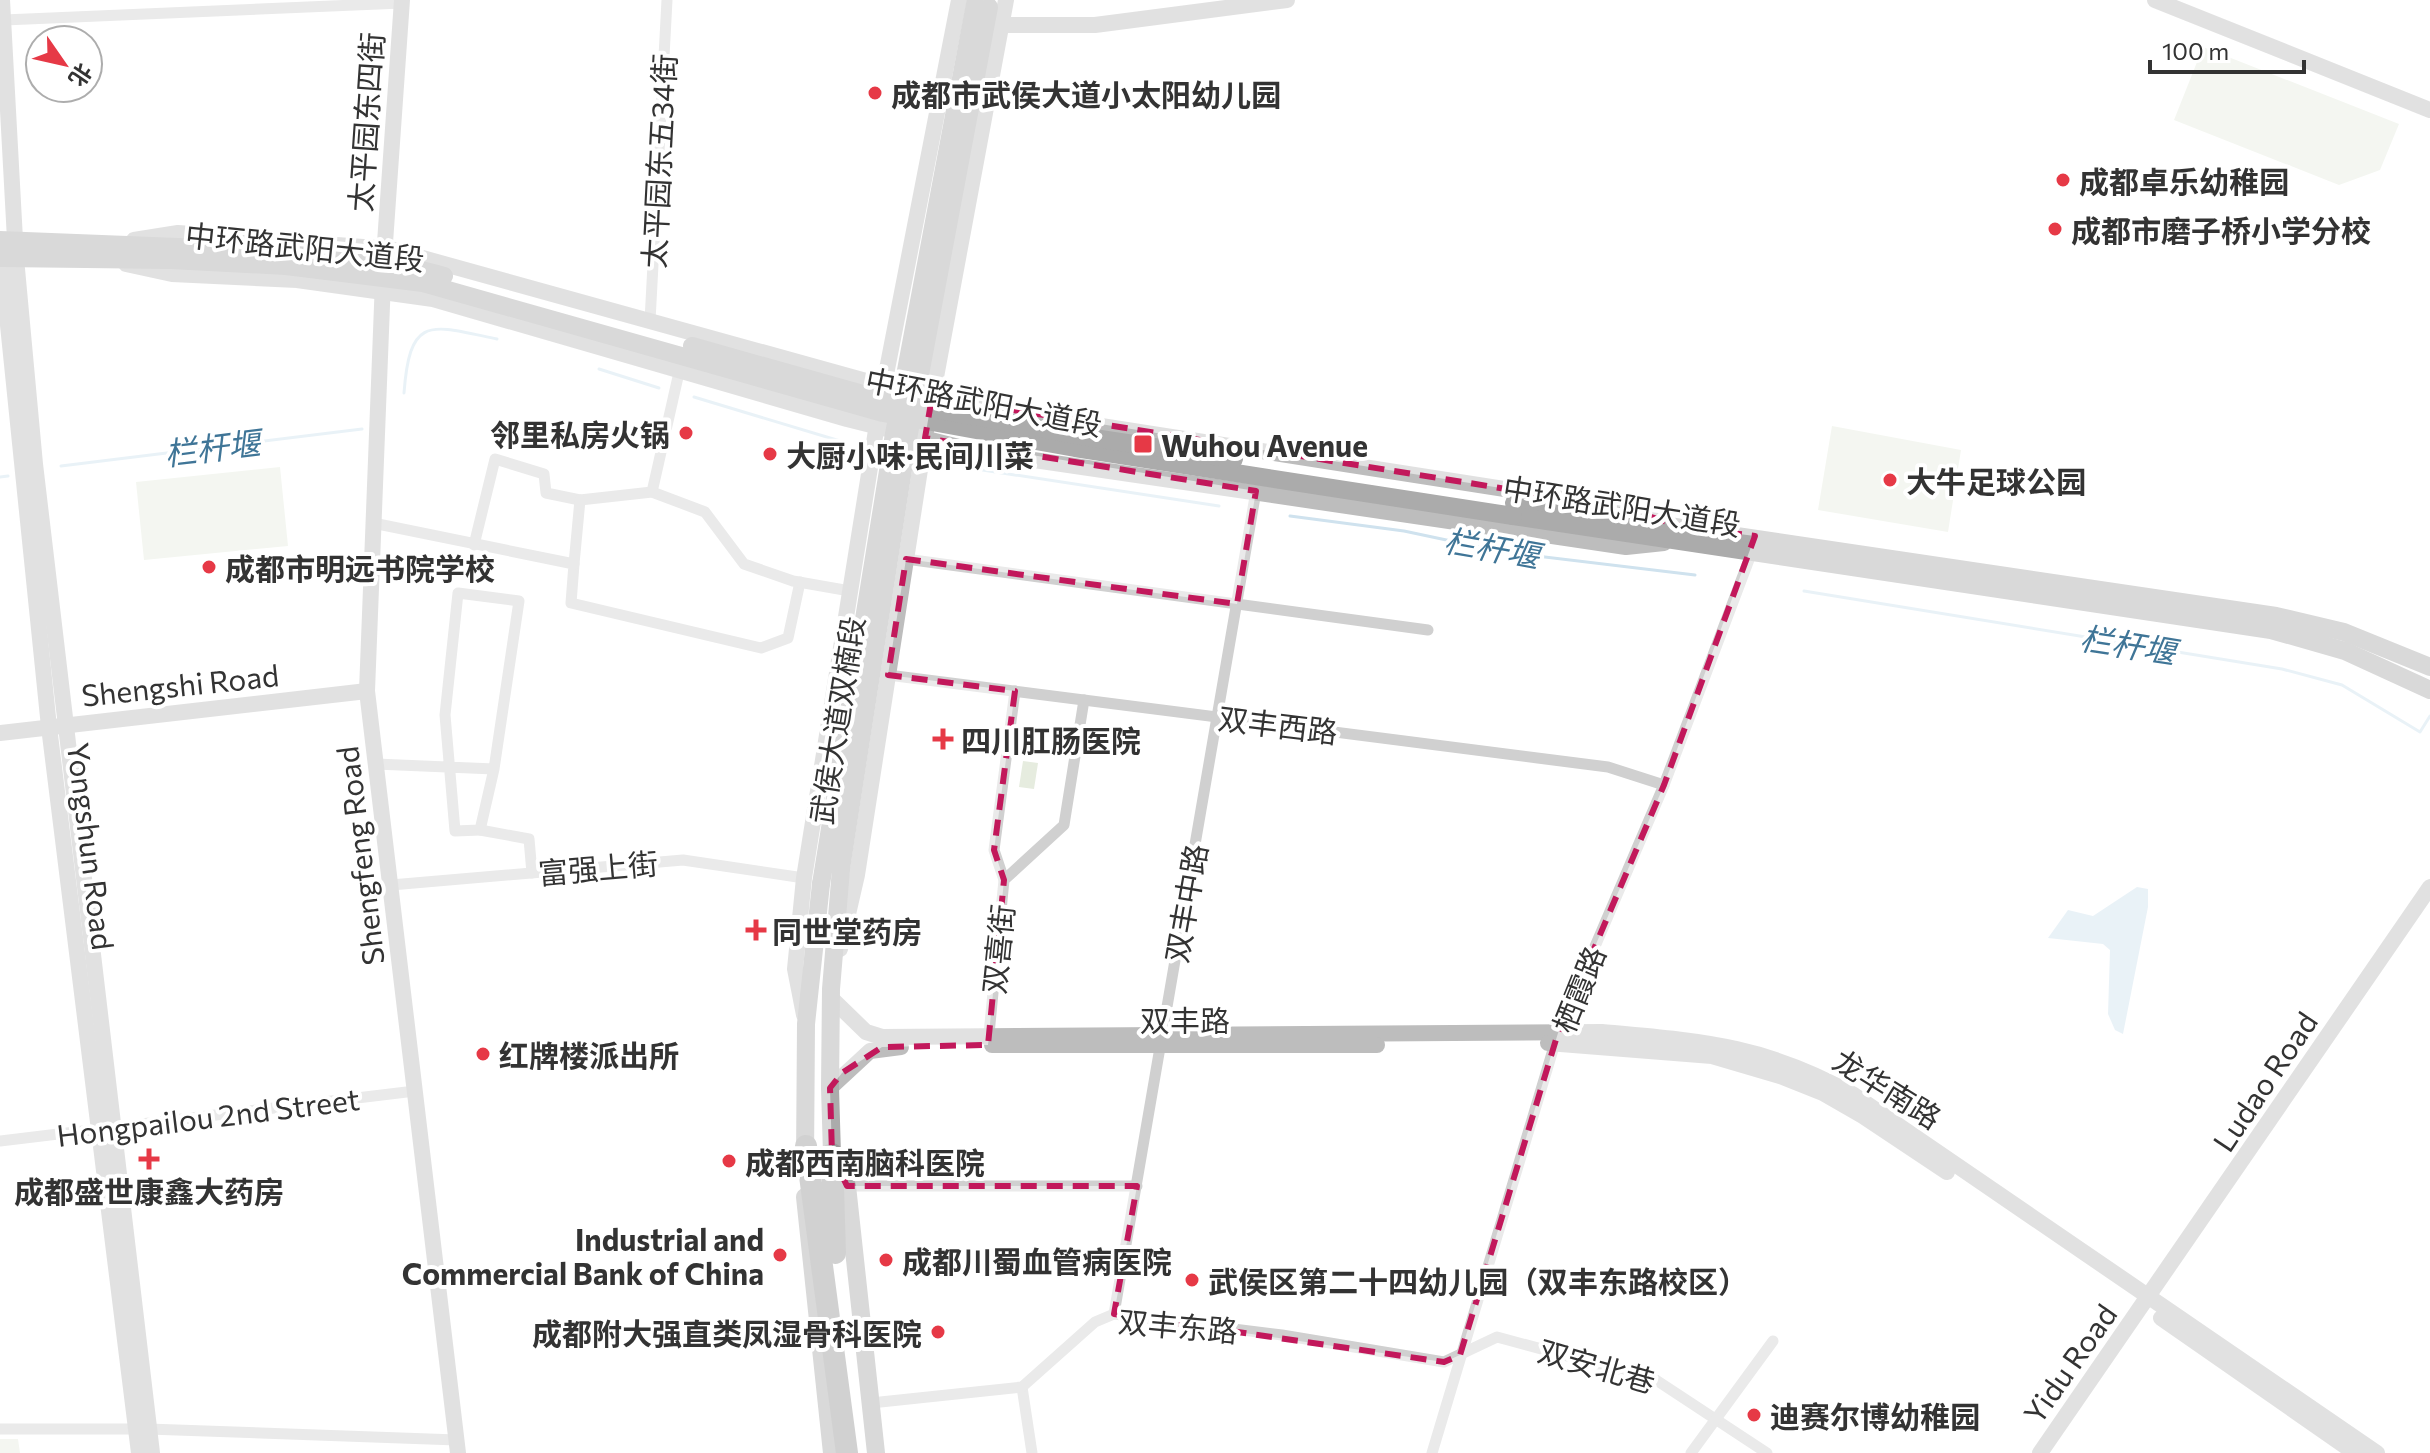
<svg xmlns="http://www.w3.org/2000/svg" width="2430" height="1453" font-family="Commissioner,'Noto Sans SC',sans-serif">
<style>
.green{fill:#e6ecdf}
.water{fill:#cfe2ee}
.lines{fill:none;stroke-linecap:round;stroke-linejoin:round}
.stream{stroke:#cfe2ee;stroke-width:3}
.street{stroke:#d0d0d0;stroke-width:11}
.secondary{stroke:#bdbdbd;stroke-width:16}
.primary{stroke:#ababab;stroke-width:18}
.highway{stroke:#9a9a9a;stroke-width:22}
.primary-bridge{stroke:#ababab;stroke-width:18}
.marked{fill:none;stroke:#c2185b;stroke-width:6;stroke-dasharray:16 10;stroke-linejoin:round}
.poi-dot{fill:#e63946;stroke:#fff;stroke-width:3}
.labels{text-anchor:middle;dominant-baseline:central;stroke-width:8;stroke-linejoin:round;paint-order:stroke}
.poi-label{font-size:30px;font-weight:bold;fill:#333;stroke:#fff;text-anchor:start}
.street-label{font-size:30px;fill:#333;stroke:#fff}
.water-label{font-size:32px;font-style:italic;fill:#3f7597;stroke:#fff}
</style>
<rect width="100%" height="100%" fill="#fff"/>
<g class="green">
<path d="M2203 47 2399 124 2380 170 2339 185 2174 120Z"/>
<path d="M1832 426 1961 450 1948 532 1818 510Z"/>
<path d="M280 467 288 546 144 560 136 482Z"/>
<path d="M1023 761 1038 763 1034 789 1019 787Z"/>
<path d="M0 1439H18L20 1453H0Z"/>
</g>
<path class="water" d="M2137 887 2148 889V907L2123 1034 2115 1030 2108 1014 2110 950 2103 944 2048 938 2068 910 2093 916Z"/>
<g class="lines">
<g class="stream">
<path d="M599 369 659 388"/>
<path d="M404 393C410 314 430 325 497 339"/>
<path d="M694 397 840 441"/>
<path d="M61 466 362 429"/>
<path d="M976 469 1219 506"/>
<path d="M0 477 8 476"/>
<path d="M1290 516 1404 531 1503 552 1695 575"/>
<path d="M1804 591 2282 669 2342 685 2420 732 2430 716"/>
</g>
<g class="street">
<path d="M4 20 402 3"/>
<path d="M650 321 667 0"/>
<path d="M652 492 680 368"/>
<path d="M373 523 574 564 571 603 761 648 788 638 800 582"/>
<path d="M474 545 495 459 544 474 546 493 580 500 652 492 705 512 744 564 793 581 850 591"/>
<path d="M906 559 1428 630"/>
<path d="M574 564 580 500"/>
<path d="M888 675 1608 767 1664 785"/>
<path d="M376 764 494 769 519 601 458 593 445 715 455 831 480 830 494 769"/>
<path d="M480 830 529 839 532 873"/>
<path d="M1004 880 994 850 1015 691"/>
<path d="M391 885 683 860 804 878"/>
<path d="M989 1034 1004 880 1064 825 1084 700"/>
<path d="M0 1141 415 1091"/>
<path d="M847 1186H1137"/>
<path d="M1114 1314 1256 491"/>
<path d="M1022 1387 1032 1453"/>
<path d="M871 1403 1022 1387 1095 1322 1114 1314 1282 1335 1444 1362 1497 1337 1656 1380 1767 1453"/>
<path d="M0 1429H148L457 1440"/>
<path d="M1432 1453 1558 1033 1664 785 1753 549"/>
<path d="M1691 1453 1773 1341"/>
</g>
<g class="secondary">
<path d="M2 0 16 258 35 464 152 1453"/>
<path d="M2155 0 2430 110"/>
<path d="M1002 25H1095L1287 0"/>
<path d="M134 240 178 233 390 249 884 386 968 405 1619 507 1655 518"/>
<path d="M0 247 49 727 139 1453"/>
<path d="M384 257 402 0"/>
<path d="M126 264 172 274 297 280 433 299 847 419 979 452 1626 547 1664 543"/>
<path d="M383 280 367 691 458 1453"/>
<path d="M882 395 959 0"/>
<path d="M931 404 1006 0"/>
<path d="M0 733 367 691"/>
<path d="M840 949 857 875 926 431"/>
<path d="M832 999 866 1032 882 1037 1602 1032C1701 1041 1765 1045 1854 1095L2377 1453"/>
<path d="M804 1015 795 969 804 878 878 418"/>
<path d="M1548 1043 1712 1056 1780 1076 1823 1093 1863 1116 1947 1172"/>
<path d="M992 1045H1377"/>
<path d="M830 1088 870 1051 901 1047"/>
<path d="M2161 1318 2355 1453"/>
<path d="M2040 1453 2430 887"/>
</g>
<g class="primary">
<path d="M0 240 178 247"/>
<path d="M0 258 171 260"/>
<path d="M1514 503 2276 616 2344 632 2430 667"/>
<path d="M1513 516 2271 630 2345 651 2430 690"/>
<path d="M841 869 831 989 830 1088 832 1154 847 1186 876 1453"/>
<path d="M805 1160 806 1024 821 884"/>
<path d="M805 1197 832 1453"/>
</g>
<g class="highway">
<path d="M806 1146 847 1453"/>
<path d="M832 1154 835 1253"/>
</g>
<g class="primary-bridge">
<path d="M178 247C266 252 359 251 444 276"/>
<path d="M171 260 286 266 423 283 883 413 1075 448 1513 516"/>
<path d="M692 346 884 400 1087 437 1234 459"/>
<path d="M841 869 907 444 989 7"/>
<path d="M821 884 894 434 975 4"/>
</g>
</g>
<path d="M0 0H2430V1453H0ZM932 397 1619 507 1683 527 1755 536 1664 785 1558 1033 1460 1355 1444 1362 1114 1314 1137 1186H847L832 1154 830 1088 842 1073 882 1047 988 1045 1004 880 994 850 1015 691 888 675 906 559 1237 604 1256 491 925 438Z" fill="#fff" fill-opacity=".55" fill-rule="evenodd"/>
<path class="marked" d="M932 397 1619 507 1683 527 1755 536 1664 785 1558 1033 1460 1355 1444 1362 1114 1314 1137 1186H847L832 1154 830 1088 842 1073 882 1047 988 1045 1004 880 994 850 1015 691 888 675 906 559 1237 604 1256 491 925 438Z"/>
<g class="poi-dot">
<circle cx="875" cy="93" r="8"/>
<circle cx="2063" cy="180" r="8"/>
<circle cx="2055" cy="229" r="8"/>
<circle cx="686" cy="433" r="8"/>
<rect x="1133" y="434" width="20" height="20" rx="4"/>
<circle cx="770" cy="454" r="8"/>
<circle cx="1890" cy="480" r="8"/>
<circle cx="209" cy="567" r="8"/>
<path d="M939 727h8v8h8v8h-8v8h-8v-8h-8v-8h8z"/>
<path d="M752 918h8v8h8v8h-8v8h-8v-8h-8v-8h8z"/>
<circle cx="483" cy="1054" r="8"/>
<path d="M145 1147h8v8h8v8h-8v8h-8v-8h-8v-8h8z"/>
<circle cx="729" cy="1161" r="8"/>
<circle cx="780" cy="1255" r="8"/>
<circle cx="886" cy="1260" r="8"/>
<circle cx="1192" cy="1280" r="8"/>
<circle cx="938" cy="1332" r="8"/>
<circle cx="1754" cy="1415" r="8"/>
</g>
<g class="labels">
<g class="poi-label">
<text x="891" y="93">成都市武侯大道小太阳幼儿园</text>
<text x="2079" y="180">成都卓乐幼稚园</text>
<text x="2071" y="229">成都市磨子桥小学分校</text>
<text x="670" y="433" text-anchor="end">邻里私房火锅</text>
<text x="1161" y="444">Wuhou Avenue</text>
<text x="786" y="454">大厨小味·民间川菜</text>
<text x="1906" y="480">大牛足球公园</text>
<text x="225" y="567">成都市明远书院学校</text>
<text x="961" y="739">四川肛肠医院</text>
<text x="772" y="930">同世堂药房</text>
<text x="499" y="1054">红牌楼派出所</text>
<text x="745" y="1161">成都西南脑科医院</text>
<text x="149" y="1190" text-anchor="middle">成都盛世康鑫大药房</text>
<text x="764" y="1238" text-anchor="end">Industrial and<tspan x="764" dy="34">Commercial Bank of China</tspan></text>
<text x="902" y="1260">成都川蜀血管病医院</text>
<text x="1208" y="1280">武侯区第二十四幼儿园（双丰东路校区）</text>
<text x="922" y="1332" text-anchor="end">成都附大强直类凤湿骨科医院</text>
<text x="1770" y="1415">迪赛尔博幼稚园</text>
</g>
<g class="street-label">
<text transform="translate(365 122) rotate(-86)">太平园东四街</text>
<text transform="translate(658 161) rotate(-87)">太平园东五34街</text>
<text transform="translate(305 246) rotate(6)">中环路武阳大道段</text>
<text transform="translate(984 401) rotate(11)">中环路武阳大道段</text>
<text transform="translate(1622 505) rotate(9)">中环路武阳大道段</text>
<text transform="translate(180 684) rotate(-6)">Shengshi Road</text>
<text transform="translate(836 720) rotate(-81)">武侯大道双楠段</text>
<text transform="translate(1278 724) rotate(7)">双丰西路</text>
<text transform="translate(92 846) rotate(83)">Yongshun Road</text>
<text transform="translate(359 856) rotate(-97)">Shengfeng Road</text>
<text transform="translate(598 867) rotate(-5)">富强上街</text>
<text transform="translate(1185 903) rotate(-80)">双丰中路</text>
<text transform="translate(997 949) rotate(-84)">双喜街</text>
<text transform="translate(1578 989) rotate(-68)">栖霞路</text>
<text x="1185" y="1019">双丰路</text>
<text transform="translate(2264 1081) rotate(-56)">Ludao Road</text>
<text transform="translate(1888 1088) rotate(32)">龙华南路</text>
<text transform="translate(208 1116) rotate(-7)">Hongpailou 2nd Street</text>
<text transform="translate(1178 1325) rotate(5)">双丰东路</text>
<text transform="translate(2069 1363) rotate(-55)">Yidu Road</text>
<text transform="translate(1597 1365) rotate(16)">双安北巷</text>
</g>
<g class="water-label">
<text transform="translate(212 447) rotate(-7)">栏杆堰</text>
<text transform="translate(1492 547) rotate(10)">栏杆堰</text>
<text transform="translate(2128 644) rotate(9)">栏杆堰</text>
</g>
</g>
<g transform="translate(64 64) rotate(124)"><circle r="38" fill="#ffffff" stroke="#adadad" stroke-width="2"/>
<path d="M0-6L14 30L0 20L-14 30Z" fill="#e63946"/>
<text y="-12" font-size="22" font-weight="bold" text-anchor="middle" fill="#333333">北</text>
</g>
<path d="M2150 60v12h154v-12" fill="none" stroke="#333333" stroke-width="4"/>
<text x="2162" y="60" font-size="24" fill="#333333" stroke="#ffffff" stroke-width="6" paint-order="stroke">100 m</text>
</svg>
